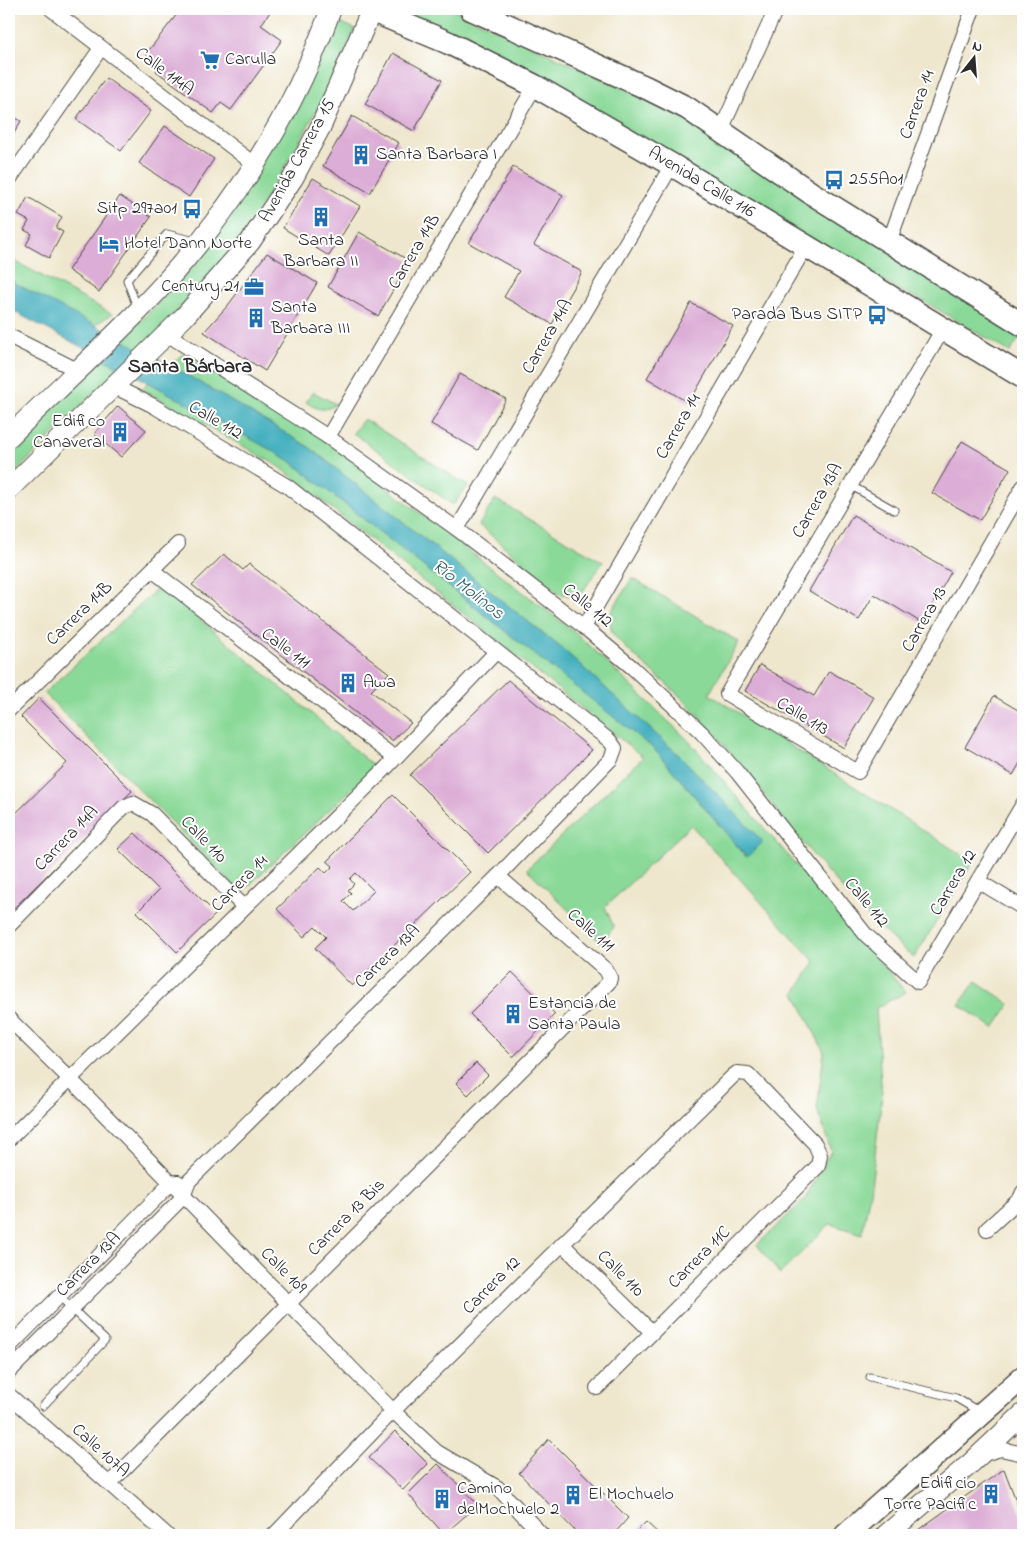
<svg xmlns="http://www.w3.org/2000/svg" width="1032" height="1544" font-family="'Indie Flower',sans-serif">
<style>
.green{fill:#8ad998;stroke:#5a8262}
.water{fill:#40aebd;stroke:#366c74}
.building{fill:#dcadd6;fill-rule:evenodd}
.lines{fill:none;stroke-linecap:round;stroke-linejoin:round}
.lane-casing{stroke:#484743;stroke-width:9}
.street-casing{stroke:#484743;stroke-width:16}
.secondary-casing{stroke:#484743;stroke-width:22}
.primary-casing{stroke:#484743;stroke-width:25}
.lane{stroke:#fff;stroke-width:7}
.street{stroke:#fff;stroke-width:14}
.secondary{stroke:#fff;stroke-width:20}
.primary{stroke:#fff;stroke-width:22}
.labels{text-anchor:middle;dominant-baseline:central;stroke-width:4;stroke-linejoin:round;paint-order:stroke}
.poi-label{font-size:18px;fill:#2b2b2b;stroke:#fff;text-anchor:start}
.street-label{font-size:18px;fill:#2b2b2b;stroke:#fff}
.water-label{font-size:19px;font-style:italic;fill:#335f65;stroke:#fff}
.quarter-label{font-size:20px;font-weight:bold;fill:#2b2b2b;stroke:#fff}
</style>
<rect width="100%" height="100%" fill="#fff"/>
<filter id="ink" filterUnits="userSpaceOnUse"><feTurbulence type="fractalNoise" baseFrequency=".02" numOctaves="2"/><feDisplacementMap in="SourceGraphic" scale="10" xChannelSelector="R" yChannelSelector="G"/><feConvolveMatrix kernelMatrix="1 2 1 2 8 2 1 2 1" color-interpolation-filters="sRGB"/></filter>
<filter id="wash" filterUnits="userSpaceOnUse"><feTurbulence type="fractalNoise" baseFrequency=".0096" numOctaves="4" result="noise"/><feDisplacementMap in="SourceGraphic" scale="20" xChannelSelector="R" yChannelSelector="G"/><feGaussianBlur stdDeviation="1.12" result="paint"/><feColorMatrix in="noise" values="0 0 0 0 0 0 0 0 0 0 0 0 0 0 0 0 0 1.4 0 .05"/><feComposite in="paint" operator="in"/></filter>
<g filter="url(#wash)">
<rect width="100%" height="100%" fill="#efe7cd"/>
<g class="green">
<path d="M402 9H452L677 113 1022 334 1010 352 927 303 877 279 400 14Z"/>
<path d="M336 20 355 29 323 99 281 174 233 251 140 350 122 340 185 276 217 236Z"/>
<path d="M9 258 112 314 93 326 9 280Z"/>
<path d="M183 354 317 434 576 633 688 740 906 992 876 1008 882 1096 871 1187 862 1234 830 1224 780 1274 757 1245 805 1199 831 1151 817 1109 824 1052 795 993 815 962 691 825 605 907 614 927 601 943 527 869 643 757 280 467 142 389 148 382 289 460 654 749 746 857 763 842 681 757 565 651 309 447 170 365Z"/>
<path d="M102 359 119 367 9 479V452Z"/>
<path d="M313 392 336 404C325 412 317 410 306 402Z"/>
<path d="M364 419 468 486 453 505 353 433Z"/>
<path d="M495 499 603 562 578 598 559 593 479 525Z"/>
<path d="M632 578 739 642 709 694 973 862 914 958C831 890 770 797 700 717 673 686 638 663 612 633L609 615Z"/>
<path d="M160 586 375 767 241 893 44 693Z"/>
<path d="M976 981 1010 1004 994 1028 959 1005Z"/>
</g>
<path class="water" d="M9 280 170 365 309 447 565 651 681 757 763 842 747 857 654 749 289 460 148 382 9 309Z"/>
<g id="blocks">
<g class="building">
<path d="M181 9H272L261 25 282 40 231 110 221 103 213 113 156 71 161 65 146 54Z"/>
<path d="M393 53 442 80 414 131 365 104Z"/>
<path d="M106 78 151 111 121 151 76 119Z"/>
<path d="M9 114 21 121 9 142Z"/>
<path d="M352 116 399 143 370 193 323 166Z"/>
<path d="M165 126 214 159 189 197 139 163Z"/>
<path d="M513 167 563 195 534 245 582 272 552 324 504 297 519 271 469 243Z"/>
<path d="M313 178 360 206 329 256 283 228Z"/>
<path d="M120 196 151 217 99 292 68 270Z"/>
<path d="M28 197 62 217 56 228 63 232 49 258 26 245 32 234 24 230 29 221 18 215Z"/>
<path d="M359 232 410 261 378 316 328 287Z"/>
<path d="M267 253 317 283 265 371 204 332 229 304Z"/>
<path d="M691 303 733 326 689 403 647 378Z"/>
<path d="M460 374 506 399 478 450 431 424Z"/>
<path d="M118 406 146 430 121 457 94 434Z"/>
<path d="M962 441 1010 469 980 520 932 493Z"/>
<path d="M853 515 951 572 922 623 874 594 859 620 809 591Z"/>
<path d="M224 554 243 570 249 564 389 673 371 691 411 723 392 741 192 585Z"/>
<path d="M760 665 814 696 829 671 874 697 844 748 745 691Z"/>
<path d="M508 680 592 750 488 853 410 775Z"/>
<path d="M994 696 1023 713V758L1013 775 965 747Z"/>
<path d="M39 698 132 791 9 913V820L67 763 21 717Z"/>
<path d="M393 795 470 872 352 986 315 948 326 937 315 926 304 937 277 909 320 867 326 873 333 866 327 861ZM356 873 374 891 353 911 343 901 351 893 348 890 354 884 350 879Z"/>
<path d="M135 833 216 914 177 952 137 912 159 890 118 849Z"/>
<path d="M512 972 555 1014 513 1057 470 1014Z"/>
<path d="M476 1063 488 1075 468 1095 456 1083Z"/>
<path d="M395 1431 428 1464 403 1490 369 1458Z"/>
<path d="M549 1439 628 1518 613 1535H579L519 1473Z"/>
<path d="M438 1464 478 1505 444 1534 408 1494Z"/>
<path d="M1004 1469 1023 1519V1535H911Z"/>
<path d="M646 1522 660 1535H633Z"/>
</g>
</g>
</g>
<g filter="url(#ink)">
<use href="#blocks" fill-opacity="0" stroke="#484743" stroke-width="1"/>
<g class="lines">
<defs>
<g id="lane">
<path d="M137 307 127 280 167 234 195 241"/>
<path d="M850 485 894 510"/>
<path d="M870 1377 956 1398 980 1412"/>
<path d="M43 1406 105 1340 59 1296"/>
</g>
<g id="street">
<path d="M51 9 254 164"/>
<path d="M721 130 776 9"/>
<path d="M9 180 101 48"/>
<path d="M889 242 973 9"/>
<path d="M943 329 727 694 858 772 1023 487"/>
<path d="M167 334 328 437 457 529 584 627 633 668 702 733 737 772 866 935 918 982 1023 804"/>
<path d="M9 336 77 370"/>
<path d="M328 437 535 86"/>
<path d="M457 529 672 165"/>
<path d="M152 570 395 758"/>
<path d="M584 627 806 246"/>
<path d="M9 710 178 544"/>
<path d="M978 881 1023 908"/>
<path d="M9 926 117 814 124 807 133 803 152 814 244 907"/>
<path d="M9 1019 71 1080 393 1411 437 1452 498 1488 542 1535"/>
<path d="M9 1139 384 770 495 653"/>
<path d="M987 1229 1020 1199 1023 1192"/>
<path d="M562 1244 652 1332"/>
<path d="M9 1347 171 1183 178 1182"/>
<path d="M9 1372 183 1197 189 1181 498 876 611 759 615 748 610 741 287 486 152 405 113 386"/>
<path d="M9 1395 167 1535"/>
<path d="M983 1454 1001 1449 1023 1454"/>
<path d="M109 1484 609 982 610 978 606 970 498 876"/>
<path d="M274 1535 393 1411 733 1076 737 1073 748 1074 815 1144 820 1155 818 1166 597 1388"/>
</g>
<g id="secondary">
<path d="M9 437C77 369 153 305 211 227 262 161 303 87 331 9"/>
<path d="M9 489 184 317 250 242 293 178 321 126 372 9"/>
<path d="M886 1535 970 1464 1023 1414"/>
</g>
<g id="primary">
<path d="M368 9 449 43 535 86 672 165 1023 377"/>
<path d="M471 9 647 88 687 108 811 193 1023 325"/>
<path d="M846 1535 1023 1377"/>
</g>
</defs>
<use href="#lane" class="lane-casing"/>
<use href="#street" class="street-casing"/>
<use href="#secondary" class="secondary-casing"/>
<use href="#primary" class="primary-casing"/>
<use href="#lane" class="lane"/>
<use href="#street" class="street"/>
<use href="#secondary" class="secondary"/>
<use href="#primary" class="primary"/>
</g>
</g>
<defs>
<symbol id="supermarket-bare" viewBox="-9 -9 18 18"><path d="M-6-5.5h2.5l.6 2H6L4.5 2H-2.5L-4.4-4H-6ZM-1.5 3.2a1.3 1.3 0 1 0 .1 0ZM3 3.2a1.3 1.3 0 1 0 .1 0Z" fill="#1f6fb2" stroke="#fff" stroke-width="2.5" paint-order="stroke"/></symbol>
<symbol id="building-bare" viewBox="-9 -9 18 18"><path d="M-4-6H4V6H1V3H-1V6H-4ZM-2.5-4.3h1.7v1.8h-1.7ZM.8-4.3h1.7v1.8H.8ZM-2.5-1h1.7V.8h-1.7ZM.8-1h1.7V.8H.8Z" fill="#1f6fb2" stroke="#fff" stroke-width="2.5" paint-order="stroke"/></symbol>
<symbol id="bus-bare" viewBox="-9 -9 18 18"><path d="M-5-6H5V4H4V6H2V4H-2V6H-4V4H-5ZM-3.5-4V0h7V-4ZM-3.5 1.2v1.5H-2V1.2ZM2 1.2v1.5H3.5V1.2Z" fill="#1f6fb2" stroke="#fff" stroke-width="2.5" paint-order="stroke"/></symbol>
<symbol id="hotel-bare" viewBox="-9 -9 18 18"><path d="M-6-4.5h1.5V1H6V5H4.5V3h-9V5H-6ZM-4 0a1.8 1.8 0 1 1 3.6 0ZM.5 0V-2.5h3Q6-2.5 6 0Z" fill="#1f6fb2" stroke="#fff" stroke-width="2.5" paint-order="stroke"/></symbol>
<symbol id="office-bare" viewBox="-9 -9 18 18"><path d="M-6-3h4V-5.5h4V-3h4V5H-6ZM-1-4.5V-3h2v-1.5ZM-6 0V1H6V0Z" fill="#1f6fb2" stroke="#fff" stroke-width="2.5" paint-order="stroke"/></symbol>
</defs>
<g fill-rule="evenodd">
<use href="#supermarket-bare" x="196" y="46" width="28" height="28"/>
<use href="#building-bare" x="347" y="141" width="28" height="28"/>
<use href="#bus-bare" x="820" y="166" width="28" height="28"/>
<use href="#bus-bare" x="178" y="195" width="28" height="28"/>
<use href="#building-bare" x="307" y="203" width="28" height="28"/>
<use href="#hotel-bare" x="95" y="230" width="28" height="28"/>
<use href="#office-bare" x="240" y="273" width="28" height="28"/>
<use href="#bus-bare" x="863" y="301" width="28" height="28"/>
<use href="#building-bare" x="242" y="304" width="28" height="28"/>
<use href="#building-bare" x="106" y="418" width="28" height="28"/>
<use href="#building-bare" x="334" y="669" width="28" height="28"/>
<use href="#building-bare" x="499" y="1000" width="28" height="28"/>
<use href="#building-bare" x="977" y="1480" width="28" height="28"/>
<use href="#building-bare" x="559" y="1481" width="28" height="28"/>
<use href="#building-bare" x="428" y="1485" width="28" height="28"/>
</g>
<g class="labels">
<g class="poi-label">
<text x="225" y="60">Carulla</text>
<text x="376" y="155">Santa Barbara I</text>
<text x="849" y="180">255A01</text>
<text x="177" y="209" text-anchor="end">Sitp 297a01</text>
<text x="321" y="241" text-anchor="middle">Santa<tspan x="321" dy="21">Barbara II</tspan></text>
<text x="124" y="244">Hotel Dann Norte</text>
<text x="239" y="287" text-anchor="end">Century 21</text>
<text x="271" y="308">Santa<tspan x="271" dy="21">Barbara III</tspan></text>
<text x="862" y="315" text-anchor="end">Parada Bus SITP</text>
<text x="105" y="422" text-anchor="end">Edifico<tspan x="105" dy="21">Canaveral</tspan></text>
<text x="363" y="683">Awa</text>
<text x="528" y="1004">Estancia de<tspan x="528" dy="21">Santa Paula</tspan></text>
<text x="976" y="1484" text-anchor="end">Edificio<tspan x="976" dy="21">Torre Pacific</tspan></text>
<text x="457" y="1489">Camino<tspan x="457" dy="21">delMochuelo 2</tspan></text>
<text x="588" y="1495">El Mochuelo</text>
</g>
<g class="street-label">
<text transform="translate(164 72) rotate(37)">Calle 114A</text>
<text transform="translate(918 105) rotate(-70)">Carrera 14</text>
<text transform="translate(298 161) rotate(-61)">Avenida Carrera 15</text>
<text transform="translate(701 183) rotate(31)">Avenida Calle 116</text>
<text transform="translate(415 252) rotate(-59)">Carrera 14B</text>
<text transform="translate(548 337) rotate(-60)">Carrera 14A</text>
<text transform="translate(215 421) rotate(30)">Calle 112</text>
<text transform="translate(679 427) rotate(-60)">Carrera 14</text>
<text transform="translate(818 501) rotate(-60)">Carrera 13A</text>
<text transform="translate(587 606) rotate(39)">Calle 112</text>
<text transform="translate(80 614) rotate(-44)">Carrera 14B</text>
<text transform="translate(925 620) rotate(-60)">Carrera 13</text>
<text transform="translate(285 649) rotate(37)">Calle 111</text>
<text transform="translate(802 717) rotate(31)">Calle 113</text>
<text transform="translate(67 839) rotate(-46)">Carrera 14A</text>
<text transform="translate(203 840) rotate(46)">Calle 110</text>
<text transform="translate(954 883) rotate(-59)">Carrera 12</text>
<text transform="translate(240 884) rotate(-45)">Carrera 14</text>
<text transform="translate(866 903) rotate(50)">Calle 112</text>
<text transform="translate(590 931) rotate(41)">Calle 111</text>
<text transform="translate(388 957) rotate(-44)">Carrera 13A</text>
<text transform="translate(347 1218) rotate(-45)">Carrera 13 Bis</text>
<text transform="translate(700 1258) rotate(-45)">Carrera 11C</text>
<text transform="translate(89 1265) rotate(-45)">Carrera 13A</text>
<text transform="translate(283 1271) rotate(45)">Calle 109</text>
<text transform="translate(620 1274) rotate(45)">Calle 110</text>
<text transform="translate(492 1286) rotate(-45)">Carrera 12</text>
<text transform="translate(100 1451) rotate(42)">Calle 107A</text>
</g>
<g class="water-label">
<text transform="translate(468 590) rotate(38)">Río Molinos</text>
</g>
<g class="quarter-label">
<text x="190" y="367">Santa Bárbara</text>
</g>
</g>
<rect width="1032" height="1544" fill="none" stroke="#fff" stroke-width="30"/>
<g transform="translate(974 58) rotate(17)" stroke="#ffffff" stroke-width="4" paint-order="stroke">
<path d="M0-4L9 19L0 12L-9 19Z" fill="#2b2b2b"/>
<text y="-8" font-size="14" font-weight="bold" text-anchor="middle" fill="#2b2b2b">N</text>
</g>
</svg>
